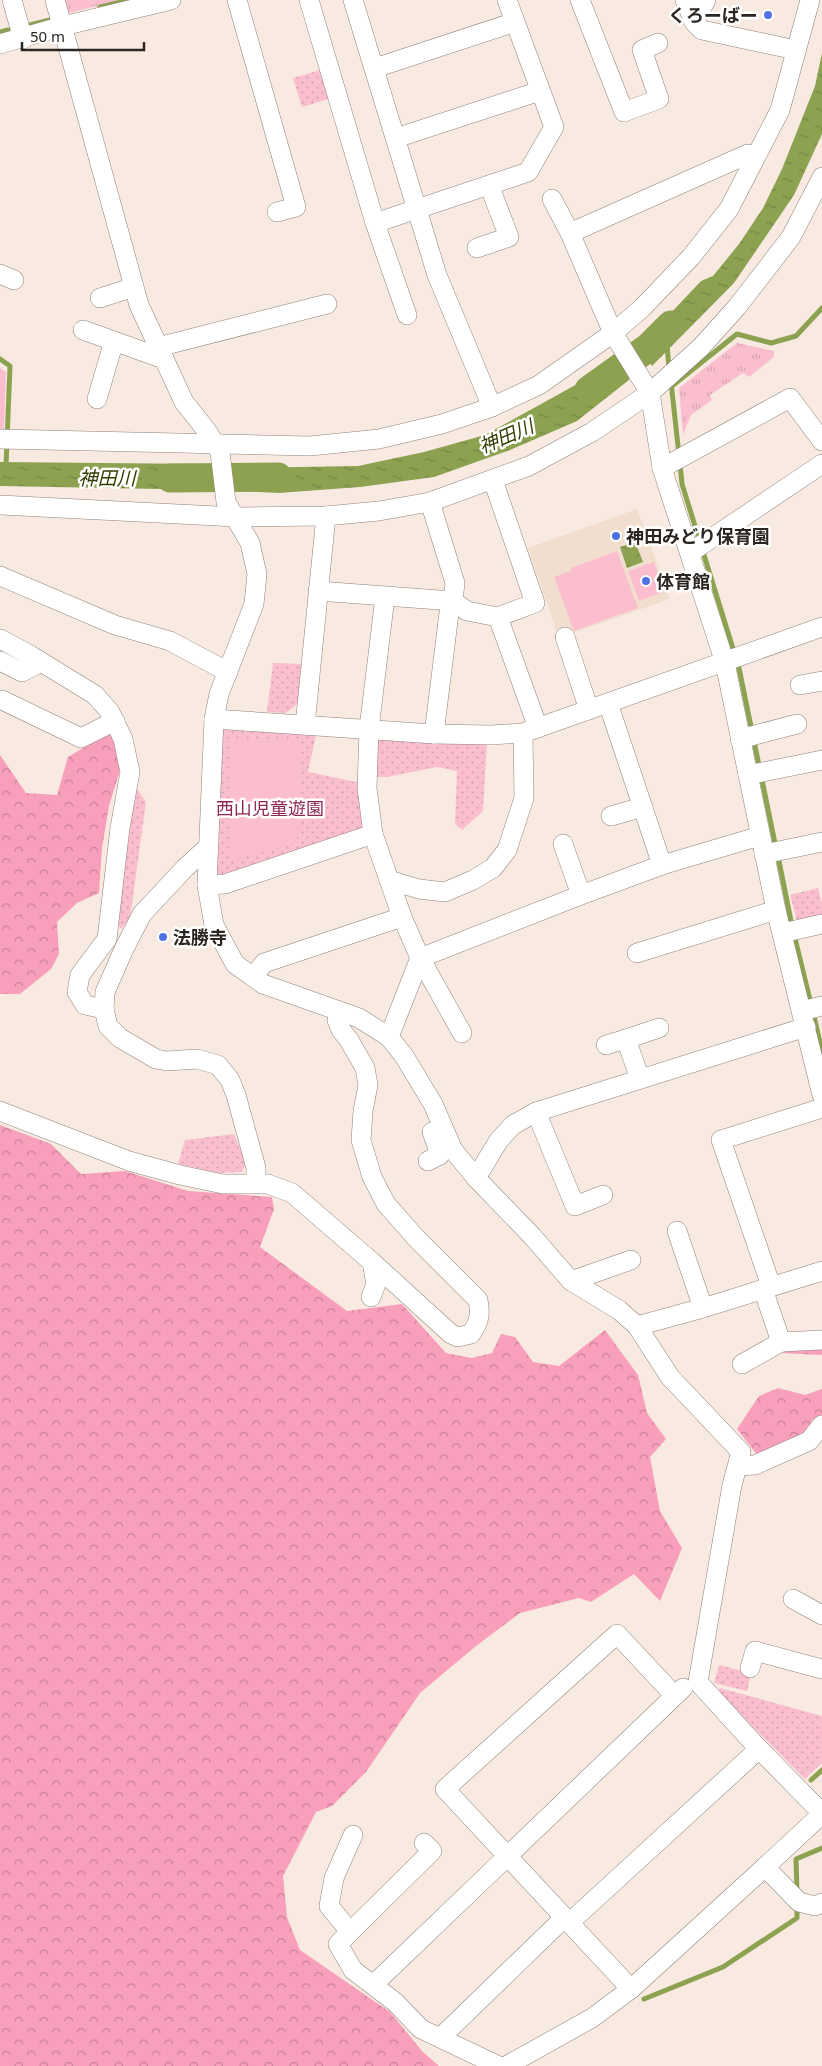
<svg xmlns="http://www.w3.org/2000/svg" width="822" height="2066" font-family="'Noto Sans','Noto Sans JP',sans-serif">
<style>
.built{fill:#f2dece}
.grass{fill:url(#grass-tufts)}
.forest{fill:url(#forest-crowns)}
.park{fill:url(#park-dots)}
.pitch{fill:#fabecf}
.water{fill:url(#water-ripples)}
.lines{fill:none;stroke-linecap:round;stroke-linejoin:round}
.stream{stroke:#8da251;stroke-width:5}
.river{stroke:#8da251;stroke-width:29}
.minor-casing{stroke:#8e8278;stroke-width:20}
.minor{stroke:#fff;stroke-width:19}
.poi-dot{fill:#5071e5;stroke:#fff;stroke-width:2}
.labels{text-anchor:middle;dominant-baseline:central;stroke-width:5;stroke-linejoin:round;paint-order:stroke}
.poi-label{font-size:18px;font-weight:bold;fill:#2b2622;stroke:#fff;text-anchor:start}
.park-label{font-size:18px;fill:#8d2851;stroke:#fff}
.water-label{font-size:19px;font-style:italic;fill:#323e00;stroke:#fff}
</style>
<defs>
<pattern id="grass-tufts" width="24" height="20" patternUnits="userSpaceOnUse" patternTransform="scale(1.25)"><rect width="24" height="20" fill="#fabecf"/><path d="M3 7l-1-3M5 7V3M7 7l1-3M15 17l-1-3M17 17v-4M19 17l1-3" fill="none" stroke="#d6a3b1"/></pattern>
<pattern id="forest-crowns" width="20" height="18" patternUnits="userSpaceOnUse" patternTransform="scale(1.25)"><rect width="20" height="18" fill="#f89fbb"/><path d="M2 6a3 3 0 1 1 6 0M12 15a3 3 0 1 1 6 0" fill="none" stroke="#c98198"/></pattern>
<pattern id="park-dots" width="8" height="8" patternUnits="userSpaceOnUse" patternTransform="scale(1.25)"><rect width="8" height="8" fill="#fabecf"/><path d="M2 2h.1M6 6h.1" fill="none" stroke="#d6a3b1" stroke-width="1.8" stroke-linecap="round"/></pattern>
<pattern id="water-ripples" width="26" height="14" patternUnits="userSpaceOnUse" patternTransform="scale(1.25)"><rect width="26" height="14" fill="#8da251"/><path d="M2 4q2-2 4 0t4 0M15 11q2-2 4 0t4 0" fill="none" stroke="#738443"/></pattern>
</defs>
<rect width="100%" height="100%" fill="#f8eae0"/>
<path class="built" d="M637 509 670 599 559 638 528 548Z"/>
<g class="grass">
<path d="M65 0H120L69 13Z"/>
<path d="M737 343 774 351V357L749 377 743 373 710 395 712 400 691 415 683 435 679 388Z"/>
</g>
<g class="forest">
<path d="M114 729 120 770 109 806 102 848 99 893 77 903 57 922 59 954 51 969 20 994H0V755L26 793 57 795 68 757Z"/>
<path d="M0 1125 51 1144 81 1174 125 1171 188 1191 272 1197 274 1209 260 1247 347 1311 402 1304 446 1353 472 1358 492 1353 501 1334 515 1337 533 1362 559 1366 605 1330 638 1375 647 1413 666 1439 650 1457 660 1511 682 1548 660 1601 634 1574 591 1602 579 1598 520 1613 476 1646 420 1693 366 1772 332 1806 316 1812 283 1876 287 1917 300 1950 390 2012 423 2052 439 2066H0Z"/>
<path d="M822 1346V1355L780 1353Z"/>
<path d="M778 1388 805 1395 822 1389V1416L812 1420 805 1436 758 1456 737 1429 759 1396Z"/>
</g>
<g class="park">
<path d="M324 69 332 98 302 107 293 78Z"/>
<path d="M273 663 303 664 300 702 286 713 267 712Z"/>
<path d="M221 725 317 731 308 772 361 783 365 832 216 879Z"/>
<path d="M376 736 487 742 483 811 462 830 455 824 457 771 437 767 387 777H375Z"/>
<path d="M133 783 146 802 130 918 121 929 117 923Z"/>
<path d="M818 888 822 904V919L797 921 790 895Z"/>
<path d="M234 1134 246 1163 242 1172 219 1173 178 1164 185 1140Z"/>
<path d="M719 1665 751 1673 747 1691 714 1683Z"/>
<path d="M720 1688 822 1716V1763L805 1779 718 1692Z"/>
</g>
<g class="pitch">
<path d="M0 368 6 372 4 429H0Z"/>
<path d="M617 551 638 608 574 631 554 577 571 571V568Z"/>
<path d="M654 562 664 592 639 601 628 571Z"/>
<path d="M230 738 301 742 297 842 231 861Z"/>
</g>
<g class="water">
<path d="M822 53V134L794 195 734 283 652 366 636 343 667 317 701 281 713 276 739 244 763 208 782 169 815 86Z"/>
<path d="M617 362 629 380 577 421 510 450 434 477 360 487 279 493 241 491 235 468 358 466 424 452 485 435Z"/>
<path d="M0 462 206 464 212 490 0 486Z"/>
<path d="M635 542 643 562 627 568 620 547Z"/>
</g>
<g class="lines">
<g class="stream">
<path d="M100 7 129 0"/>
<path d="M26 26 50 20"/>
<path d="M0 32 8 30"/>
<path d="M667 345 669 368"/>
<path d="M0 359 10 366 6 466"/>
<path d="M671 382 679 455"/>
<path d="M672 386 737 334 771 343 796 336 822 308"/>
<path d="M680 464 682 484 739 668 776 848"/>
<path d="M778 856 792 926"/>
<path d="M794 934 811 1004"/>
<path d="M813 1012 822 1051"/>
<path d="M811 1780 822 1770"/>
<path d="M797 1892 796 1859 822 1848"/>
<path d="M644 1999 723 1967 797 1918V1905"/>
</g>
<g class="river">
<path d="M589 390 649 347 671 325"/>
<path d="M170 478 278 477"/>
</g>
<defs>
<g id="minor">
<path d="M12 0 23 39"/>
<path d="M55 0 139 305 184 402 207 431 220 452 226 502 250 543 257 574 254 604 219 694 214 719 207 885 214 925 235 964 263 984 359 1018 389 1037 404 1056 433 1104 453 1150 476 1178 532 1236 571 1281 619 1310 637 1326 670 1377 741 1452 732 1485 698 1682"/>
<path d="M237 0 296 207 277 212"/>
<path d="M309 0 375 223"/>
<path d="M353 0 437 275 492 407"/>
<path d="M580 0 624 112 659 99 642 50 658 43"/>
<path d="M685 0 694 22 702 30 796 50"/>
<path d="M694 22 706 0"/>
<path d="M0 44 63 26 171 0"/>
<path d="M375 68 515 22"/>
<path d="M396 138 540 91"/>
<path d="M756 156 748 154 570 233 613 333 650 393 662 468 725 663 776 910 822 1095"/>
<path d="M552 199 570 233"/>
<path d="M477 248 509 237 489 185"/>
<path d="M0 274 14 280"/>
<path d="M100 298 134 287"/>
<path d="M407 315 375 223 528 172 554 127 507 0"/>
<path d="M83 330 164 359"/>
<path d="M158 347 327 304"/>
<path d="M97 399 114 341"/>
<path d="M0 439 310 446 379 439 442 424 492 407 539 385 613 333 642 308 691 257 729 209 780 110 810 0"/>
<path d="M662 468 790 398 822 441"/>
<path d="M493 480 535 603 498 617"/>
<path d="M430 502 455 583 453 601 449 613 434 734"/>
<path d="M0 505 237 517 326 516 379 511 430 502 529 466 592 432 650 393 701 347 737 307 791 237 822 177"/>
<path d="M691 552 822 464"/>
<path d="M0 576 115 625 170 641 228 672"/>
<path d="M318 591 453 601 467 611 498 617 538 728"/>
<path d="M385 597 369 729 367 788 373 834 402 917 420 958 462 1033"/>
<path d="M565 637 589 710"/>
<path d="M0 639 30 655 95 695 110 712 123 739 130 772 120 828 107 939 80 975 77 992 85 1005 104 1009"/>
<path d="M0 661 22 672 41 662"/>
<path d="M800 685 822 681"/>
<path d="M2 700 81 738 115 721"/>
<path d="M608 703 662 865"/>
<path d="M214 719 434 734 492 735 523 733 822 627"/>
<path d="M305 725 326 516"/>
<path d="M740 739 797 724"/>
<path d="M748 775 822 760"/>
<path d="M611 816 643 807"/>
<path d="M563 844 581 895"/>
<path d="M208 847 185 868 142 914 124 949 105 992 104 1009 108 1026 120 1038 156 1059 167 1061 197 1059 218 1065 230 1080 236 1095 256 1168V1183"/>
<path d="M764 854 822 842"/>
<path d="M389 880 419 889 445 892 473 880 493 868 507 850 524 798 523 733"/>
<path d="M207 885 225 884 373 834"/>
<path d="M782 933 822 924"/>
<path d="M637 953 776 910"/>
<path d="M253 977 264 963 402 917"/>
<path d="M802 1011 822 1006"/>
<path d="M389 1037 420 958 581 895 662 865 760 836"/>
<path d="M606 1045 626 1039"/>
<path d="M640 1079 626 1039 659 1028"/>
<path d="M0 1111 129 1161 180 1175 223 1184H268L292 1193 372 1262 451 1334 458 1337 471 1334C479 1322 481 1315 478 1300L416 1238 386 1204 372 1177 361 1140 363 1111 368 1085 365 1068 349 1040 341 1030 337 1020 341 1012"/>
<path d="M536 1112 575 1206 603 1195"/>
<path d="M428 1161 440 1155 432 1132"/>
<path d="M476 1178 499 1140 513 1125 536 1112 806 1027"/>
<path d="M677 1231 703 1308"/>
<path d="M571 1281 631 1260"/>
<path d="M771 1286 721 1140 822 1108"/>
<path d="M371 1297 376 1284 372 1262"/>
<path d="M637 1326 703 1308 822 1271"/>
<path d="M781 1342 822 1340"/>
<path d="M742 1364 781 1342 763 1289"/>
<path d="M738 1466 755 1465 809 1441 822 1425"/>
<path d="M793 1599 822 1615"/>
<path d="M750 1668 755 1651 822 1669"/>
<path d="M674 1695 617 1634 445 1789 631 1989 765 1867"/>
<path d="M759 1749 822 1813"/>
<path d="M822 1814 765 1867 799 1902 815 1906 822 1903"/>
<path d="M424 1843 432 1851 338 1944 353 1970 395 2002 421 2029 499 2066"/>
<path d="M569 1923 759 1749 698 1682"/>
<path d="M350 1932 329 1906 334 1878 353 1835"/>
<path d="M373 1985 683 1688"/>
<path d="M440 2038 564 1918"/>
<path d="M506 2066 592 2018 631 1989"/>
</g>
</defs>
<use href="#minor" class="minor-casing"/>
<use href="#minor" class="minor"/>
</g>
<g class="poi-dot">
<circle cx="768" cy="15" r="5"/>
<circle cx="616" cy="536" r="5"/>
<circle cx="646" cy="581" r="5"/>
<circle cx="163" cy="937" r="5"/>
</g>
<g class="labels">
<g class="poi-label">
<text x="758" y="15" text-anchor="end">くろーばー</text>
<text x="626" y="536">神田みどり保育園</text>
<text x="656" y="581">体育館</text>
<text x="173" y="937">法勝寺</text>
</g>
<g class="park-label">
<text x="270" y="808">西山児童遊園</text>
</g>
<g class="water-label">
<text transform="translate(506 436) rotate(-23)">神田川</text>
<text x="107" y="478">神田川</text>
</g>
</g>
<path d="M22 42v8h122v-8" fill="none" stroke="#2b2622" stroke-width="2.5"/>
<text x="30" y="42" font-size="15" fill="#2b2622" stroke="#ffffff" stroke-width="4" paint-order="stroke">50 m</text>
</svg>
